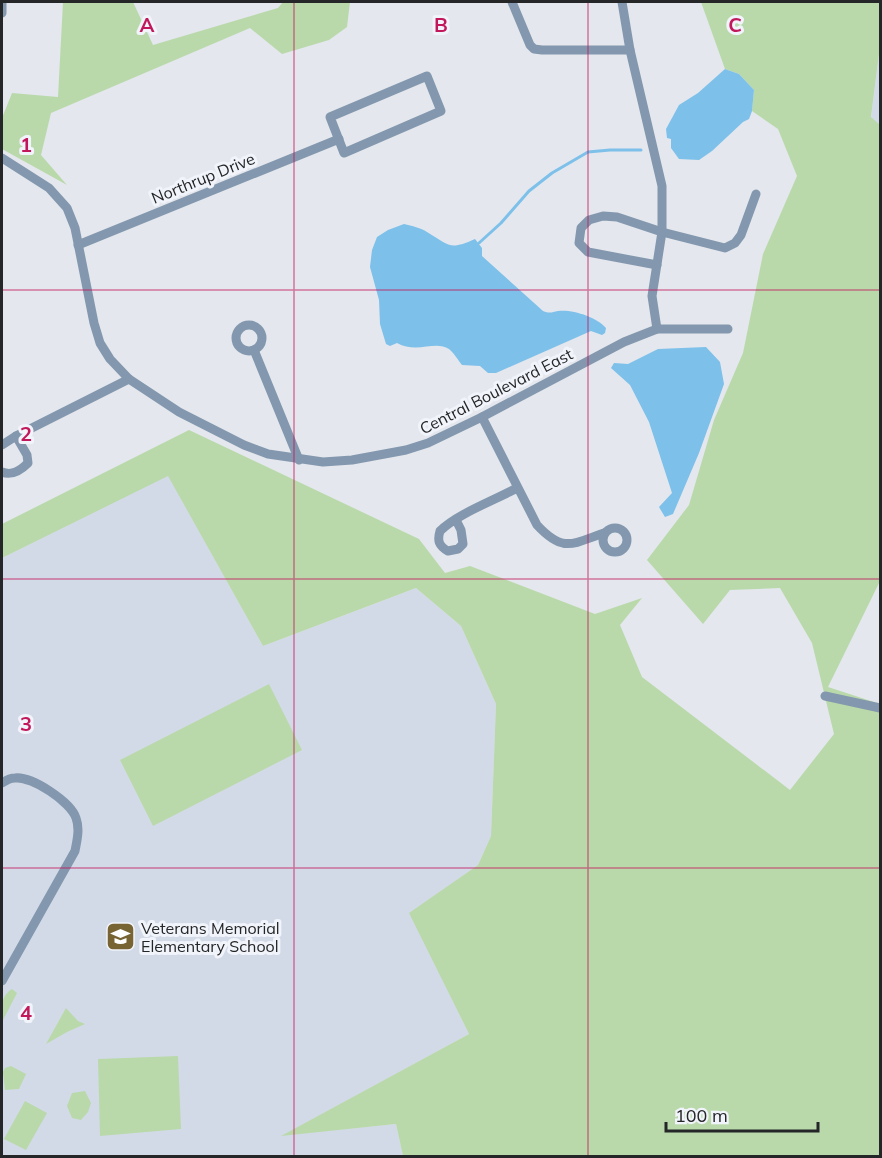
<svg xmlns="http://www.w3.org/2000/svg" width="882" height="1158" font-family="Mulish,sans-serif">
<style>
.built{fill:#d3dae7}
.green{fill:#b9d9ab}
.water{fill:#7dc0ea}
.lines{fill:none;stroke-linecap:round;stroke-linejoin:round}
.stream{stroke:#7dc0ea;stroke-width:3}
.street{stroke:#8398ae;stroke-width:9}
.grid{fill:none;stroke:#c2185b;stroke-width:1.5;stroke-opacity:0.55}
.labels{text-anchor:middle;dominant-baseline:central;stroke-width:6;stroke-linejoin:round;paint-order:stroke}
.street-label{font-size:16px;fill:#252628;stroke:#f1f4fa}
.poi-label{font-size:16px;fill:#252628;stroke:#f1f4fa;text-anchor:start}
.grid-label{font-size:20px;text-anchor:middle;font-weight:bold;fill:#c2185b;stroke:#f1f4fa;stroke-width:6;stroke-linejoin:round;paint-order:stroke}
</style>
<rect width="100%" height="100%" fill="#e4e7ed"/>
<g class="built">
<path d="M880 46V125L871 118Z"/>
<path d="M168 475 263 646 416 588 461 626 496 704 491 836 478 865 410 913 469 1034 284 1135 396 1124 403 1156H2V558Z"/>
</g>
<g class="green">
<path d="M63 2H133L153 45 278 8 283 2H350L347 27 329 40 282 54 250 28 51 113 41 155 67 185 2 149V118L12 93 58 97Z"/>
<path d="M701 2H880V46L871 117 880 125V581L828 687 880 704V1156H403L396 1124 281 1136 469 1034 409 913 478 865 491 836 496 704 461 626 416 588 263 646 168 476 2 558V524L189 430 419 539 445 573 470 566 595 614 642 598 620 625 642 677 790 790 834 734 812 643 780 588 730 590 703 624 647 560 689 505 714 420 743 353 763 254 797 176 778 129 752 111 754 90 739 74 725 69Z"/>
<path d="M269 684 302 750 153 826 120 760Z"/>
<path d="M12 989 17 993 2 1022C1 1010 0 996 12 989Z"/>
<path d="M66 1008 78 1021 85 1024 67 1032 46 1044Z"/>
<path d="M178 1056 181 1129 100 1136 98 1059Z"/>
<path d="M11 1066 26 1074 19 1089 5 1090 3 1072 5 1068Z"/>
<path d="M85 1091 91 1103 88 1112 81 1120 72 1118 67 1106 72 1093Z"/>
<path d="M25 1101 47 1113 26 1150 4 1139Z"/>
</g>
<g class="water">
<path d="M725 69 739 74 754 90 752 111 749 119 743 122 712 151 699 160 679 159 671 148V139L667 138 666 129 679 105 698 93Z"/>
<path d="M404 224C412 226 421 228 427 232 449 245 449 251 475 239L482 248V256L543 311C550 314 552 312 558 311 572 309 597 317 606 328L605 333 602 335 591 331 496 373H488L480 366 462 365C458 360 454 353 449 349 435 340 417 354 397 343L390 346 386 344 380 324 379 300 370 267 372 250 377 237 388 230Z"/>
<path d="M706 347 720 362 724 384 699 453 673 514 665 517 659 507 672 493 649 422 630 385 611 368 614 363 628 364 658 349Z"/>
</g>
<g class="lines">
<path class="stream" d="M479 243 501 223 529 191 552 173 588 152 610 150H641"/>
<g class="street">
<path d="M512 2 530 45 534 49 542 50H630"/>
<path d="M622 2 630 50 662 186V232L652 296 657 329"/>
<path d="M2 13V2"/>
<path d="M427 76 441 111 344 153 330 117Z"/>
<path d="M2 158 49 188 67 208 75 228 94 323 100 343 110 359 129 379 179 412 244 445 268 454 323 462 352 460 406 450 428 443 482 417 624 342 657 329H728"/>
<path d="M78 245 339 139"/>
<path d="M657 265 588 252 579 243 581 228 589 220 603 216 617 217 662 232 725 248 735 243 741 235 756 194"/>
<circle cx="249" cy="338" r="13"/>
<path d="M254 350 299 460"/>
<path d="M482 417 537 525C563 553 572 544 604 533"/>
<path d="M16 436 129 379"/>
<path d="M2 445 16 436 27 455 28 463C20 471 12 476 2 472"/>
<path d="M456 520 461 530 463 544 458 549 448 551C439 546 437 541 440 531 457 514 495 500 517 488"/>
<circle cx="615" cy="540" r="12"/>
<path d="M825 696 880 708"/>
<path d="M2 783C5 781 10 778 15 778 32 776 71 802 76 818 80 829 77 840 75 851L2 981"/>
</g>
</g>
<path class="grid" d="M294 2V1156M588 2V1156M2 290H880M2 579H880M2 868H880"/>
<defs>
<symbol id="school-square" viewBox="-11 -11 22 22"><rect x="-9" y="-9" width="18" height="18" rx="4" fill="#786433" stroke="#f1f4fa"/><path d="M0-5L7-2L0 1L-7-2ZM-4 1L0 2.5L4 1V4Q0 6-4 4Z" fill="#fff"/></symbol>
</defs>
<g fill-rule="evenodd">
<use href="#school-square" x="104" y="920" width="33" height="33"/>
</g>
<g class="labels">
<g class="street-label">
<text transform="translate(203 178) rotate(-22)">Northrup Drive</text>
<text transform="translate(496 391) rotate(-27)">Central Boulevard East</text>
</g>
<g class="poi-label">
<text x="141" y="928">Veterans Memorial<tspan x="141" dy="18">Elementary School</tspan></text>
</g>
</g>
<g class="grid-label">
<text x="147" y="32">A</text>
<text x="441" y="32">B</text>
<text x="735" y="32">C</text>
<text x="26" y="152">1</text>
<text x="26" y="441">2</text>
<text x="26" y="731">3</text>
<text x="26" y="1020">4</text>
</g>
<rect width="882" height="1158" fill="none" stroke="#252628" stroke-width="6"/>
<path d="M666 1122v9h152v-9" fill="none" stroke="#252628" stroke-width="3"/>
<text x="675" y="1122" font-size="18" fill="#252628" stroke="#f1f4fa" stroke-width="4.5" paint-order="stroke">100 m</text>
</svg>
